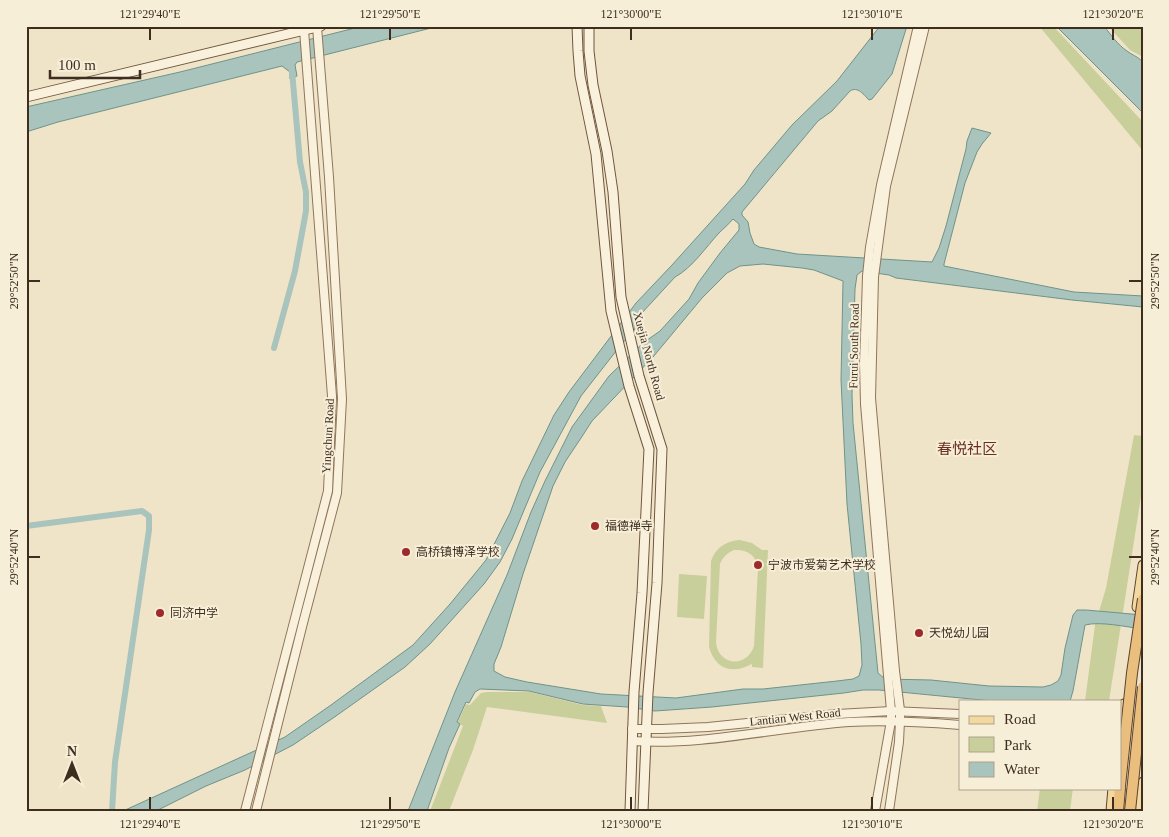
<svg xmlns="http://www.w3.org/2000/svg" width="1169" height="837" font-family="'Times New Roman','Noto Sans SC',serif">
<style>
.green{fill:#c9cf9b;fill-rule:evenodd}
.water{fill:#a9c4bc;stroke:#6f938a;fill-rule:evenodd}
.lines{fill:none;stroke-linecap:round;stroke-linejoin:round}
.canal{stroke:#a9c4bc;stroke-width:6}
.tertiary-casing{stroke:#8d765c;stroke-width:10}
.secondary-casing{stroke:#6f573f;stroke-width:11}
.primary-casing{stroke:#5b4430;stroke-width:11}
.trunk-casing{stroke:#5b4430;stroke-width:12}
.tertiary{stroke:#faf1dc;stroke-width:8}
.secondary{stroke:#faf1dc;stroke-width:9}
.primary{stroke:#f3d9a0;stroke-width:9}
.trunk{stroke:#eabe7c;stroke-width:10}
.trunk-bridge-casing{stroke:#5b4430;stroke-width:12;stroke-linecap:butt}
.trunk-bridge{stroke:#eabe7c;stroke-width:10}
.ticks{fill:none;stroke:#3d2e20;stroke-width:2}
.poi-dot{fill:#9e2a2b;stroke:#f7eed8;stroke-width:2}
.labels{text-anchor:middle;dominant-baseline:central;stroke-width:4;stroke-linejoin:round;paint-order:stroke}
.street-label{font-size:12px;fill:#3d2e20;stroke:#f7eed8}
.poi-label{font-size:12px;fill:#3d2e20;stroke:#f7eed8;text-anchor:start}
.quarter-label{font-size:15px;fill:#6b2e1e;stroke:#f7eed8}
.neatline{fill:none;stroke:#3d2e20;stroke-width:2}
.ticks-label{font-size:12px;text-anchor:middle;fill:#3d2e20}
</style>
<rect width="100%" height="100%" fill="#f0e4c8"/>
<g class="green">
<path d="M1039 26H1053L1143 122V151Z"/>
<path d="M1108 26H1143V57L1130 50Z"/>
<path d="M1134 435 1143 436V484L1109 701H1085L1095 625 1106 588Z"/>
<path d="M740 540 752 543 762 550H768L763 668 752 667V664C732 675 715 669 709 647L711 561C716 547 726 541 740 540ZM734 550C747 549 756 555 758 568L754 646C747 668 719 666 716 643L720 564C723 557 727 553 734 550Z"/>
<path d="M679 574 707 576 704 619 677 617Z"/>
<path d="M487 692H530L583 705 601 706 607 723 487 707 473 750 449 811H430L463 726 458 722 466 704 470 705 481 693Z"/>
<path d="M1040 788H1073L1070 811H1037Z"/>
</g>
<g class="water">
<path d="M363 26H439L297 62 295 65 297 76 290 79V72L282 66 58 122 26 132V107L180 72Z"/>
<path d="M880 26H907L892 74 872 99 869 100C864 95 858 86 850 91L832 111 818 121 742 212V215L748 222 750 233 754 244 759 247 797 254 932 262 939 248 946 226 966 149 967 141 972 128 991 133 982 144 977 152 965 183 944 264V266L1074 292 1143 296V307L1072 300 896 278 889 275 862 271 857 275 855 289 852 395 853 423 878 673 885 679 931 680 989 686 1043 687 1051 685 1058 681 1061 675 1065 648 1073 615 1077 610H1086L1143 615V629C1126 627 1101 621 1085 625L1073 691 1070 701H992L879 690H863L844 693 712 707 655 711 627 707 583 704 529 691 480 689 475 692 469 703 466 702 457 722 460 724 449 748 427 811H408L455 692 507 575 531 512 545 481 572 427 609 376 643 343 660 331 689 299 698 283 720 253 739 230V224L733 219C729 224 724 228 719 233 706 247 692 268 675 277L641 314 635 329 620 346 581 396 540 472 512 539 500 562 484 584 430 644 405 667 336 716 293 745 245 770 206 786 156 811H123L285 737 331 705 413 645 450 604 486 560 510 513 522 481 554 415 569 392 636 303 672 265 745 184 754 170 792 125 837 81ZM763 264 802 268 814 270 843 281 841 380 847 504 861 644 862 665 859 676 853 679 837 681 763 689H743L676 698 601 694 527 682 505 677 494 671V664L501 647 523 574 553 486 565 462 581 438 592 421 653 357 702 298 727 273 740 266Z"/>
<path d="M1056 26H1104C1111 35 1118 45 1127 51 1132 55 1137 56 1142 61L1143 60V113Z"/>
</g>
<g class="lines">
<g class="canal">
<path d="M274 348 295 271 306 211V192L300 162 292 71"/>
<path d="M26 526 142 511 149 516V530L115 762 112 811"/>
</g>
<defs>
<g id="tertiary">
<path d="M632 729H662L708 727 837 714 891 711 960 714"/>
<path d="M632 741C705 746 777 727 849 722 886 720 923 722 960 725"/>
<path d="M245 811 328 491 332 396 304 30"/>
<path d="M256 811 303 623 337 493 342 399 329 177 317 27"/>
<path d="M875 811 891 721V711L865 404 864 363 866 309 867 276 870 247 881 185 918 26"/>
<path d="M889 811 899 742 900 721V710L895 671 871 398 874 277 886 186 925 26"/>
</g>
<g id="secondary">
<path d="M577 26 578 51 580 76 596 154 611 311 629 386 649 449 642 593 634 692 630 811"/>
<path d="M589 26V51L593 85 607 151 613 192 621 297 639 376 662 449 657 583 648 693 643 811"/>
<path d="M26 97 321 26"/>
</g>
<g id="primary">
<path d="M1137 607 1143 565"/>
<path d="M1120 732 1124 704"/>
<path d="M1111 811 1113 788"/>
<path d="M1139 811 1143 782"/>
</g>
<path id="trunk" d="M1118 811 1120 788"/>
</defs>
<use href="#tertiary" class="tertiary-casing"/>
<use href="#secondary" class="secondary-casing"/>
<use href="#primary" class="primary-casing"/>
<use href="#trunk" class="trunk-casing"/>
<use href="#tertiary" class="tertiary"/>
<use href="#secondary" class="secondary"/>
<use href="#primary" class="primary"/>
<use href="#trunk" class="trunk"/>
<defs>
<g id="trunk-bridge">
<path d="M1120 786 1132 673 1143 599"/>
<path d="M1130 811 1143 687"/>
</g>
</defs>
<use href="#trunk-bridge" class="trunk-bridge-casing"/>
<use href="#trunk-bridge" class="trunk-bridge"/>
</g>
<path class="ticks" d="M150 28V40M390 28V40M631 28V40M872 28V40M1113 28V40M28 281H40M1129 281H1142M28 557H40M1129 557H1142M150 797V810M390 797V810M631 797V810M872 797V810M1113 797V810"/>
<g class="poi-dot">
<circle cx="595" cy="526" r="5"/>
<circle cx="406" cy="552" r="5"/>
<circle cx="758" cy="565" r="5"/>
<circle cx="160" cy="613" r="5"/>
<circle cx="919" cy="633" r="5"/>
</g>
<g class="labels">
<g class="street-label">
<text transform="translate(854 346) rotate(-89)">Furui South Road</text>
<text transform="translate(649 356) rotate(75)">Xuejia North Road</text>
<text transform="translate(328 436) rotate(-87)">Yingchun Road</text>
<text transform="translate(795 717) rotate(-6)">Lantian West Road</text>
</g>
<g class="poi-label">
<text x="605" y="526">福德禅寺</text>
<text x="416" y="552">高桥镇博泽学校</text>
<text x="768" y="565">宁波市爱菊艺术学校</text>
<text x="170" y="613">同济中学</text>
<text x="929" y="633">天悦幼儿园</text>
</g>
<g class="quarter-label">
<text x="967" y="449">春悦社区</text>
</g>
</g>
<rect width="1169" height="837" fill="none" stroke="#f7eed8" stroke-width="55"/>
<rect x="959" y="700" width="162" height="90" fill="#f7eed8" stroke="#ada18e"/>
<rect x="969" y="716" width="25" height="8" fill="#f3d9a0" stroke="#ada18e"/>
<text x="1004" y="724" font-size="15" fill="#3d2e20">Road</text>
<rect x="969" y="737" width="25" height="15" fill="#c9cf9b" stroke="#ada18e"/>
<text x="1004" y="750" font-size="15" fill="#3d2e20">Park</text>
<rect x="969" y="762" width="25" height="15" fill="#a9c4bc" stroke="#ada18e"/>
<text x="1004" y="774" font-size="15" fill="#3d2e20">Water</text>
<g transform="translate(72 764)" stroke="#f7eed8" stroke-width="4" paint-order="stroke">
<path d="M0-4L9 19L0 12L-9 19Z" fill="#3d2e20"/>
<text y="-8" font-size="14" font-weight="bold" text-anchor="middle" fill="#3d2e20">N</text>
</g>
<path d="M50 70v8h90v-8" fill="none" stroke="#3d2e20" stroke-width="2.5"/>
<text x="58" y="70" font-size="15" fill="#3d2e20" stroke="#f7eed8" stroke-width="4" paint-order="stroke">100 m</text>
<rect x="28" y="28" width="1114" height="782" class="neatline"/>
<g class="ticks-label">
<text x="150" y="18">121°29'40"E</text>
<text x="390" y="18">121°29'50"E</text>
<text x="631" y="18">121°30'00"E</text>
<text x="872" y="18">121°30'10"E</text>
<text x="1113" y="18">121°30'20"E</text>
<text transform="translate(14 281) rotate(-90)" y="4">29°52'50"N</text>
<text transform="translate(1155 281) rotate(-90)" y="4">29°52'50"N</text>
<text transform="translate(14 557) rotate(-90)" y="4">29°52'40"N</text>
<text transform="translate(1155 557) rotate(-90)" y="4">29°52'40"N</text>
<text x="150" y="828">121°29'40"E</text>
<text x="390" y="828">121°29'50"E</text>
<text x="631" y="828">121°30'00"E</text>
<text x="872" y="828">121°30'10"E</text>
<text x="1113" y="828">121°30'20"E</text>
</g>
</svg>
